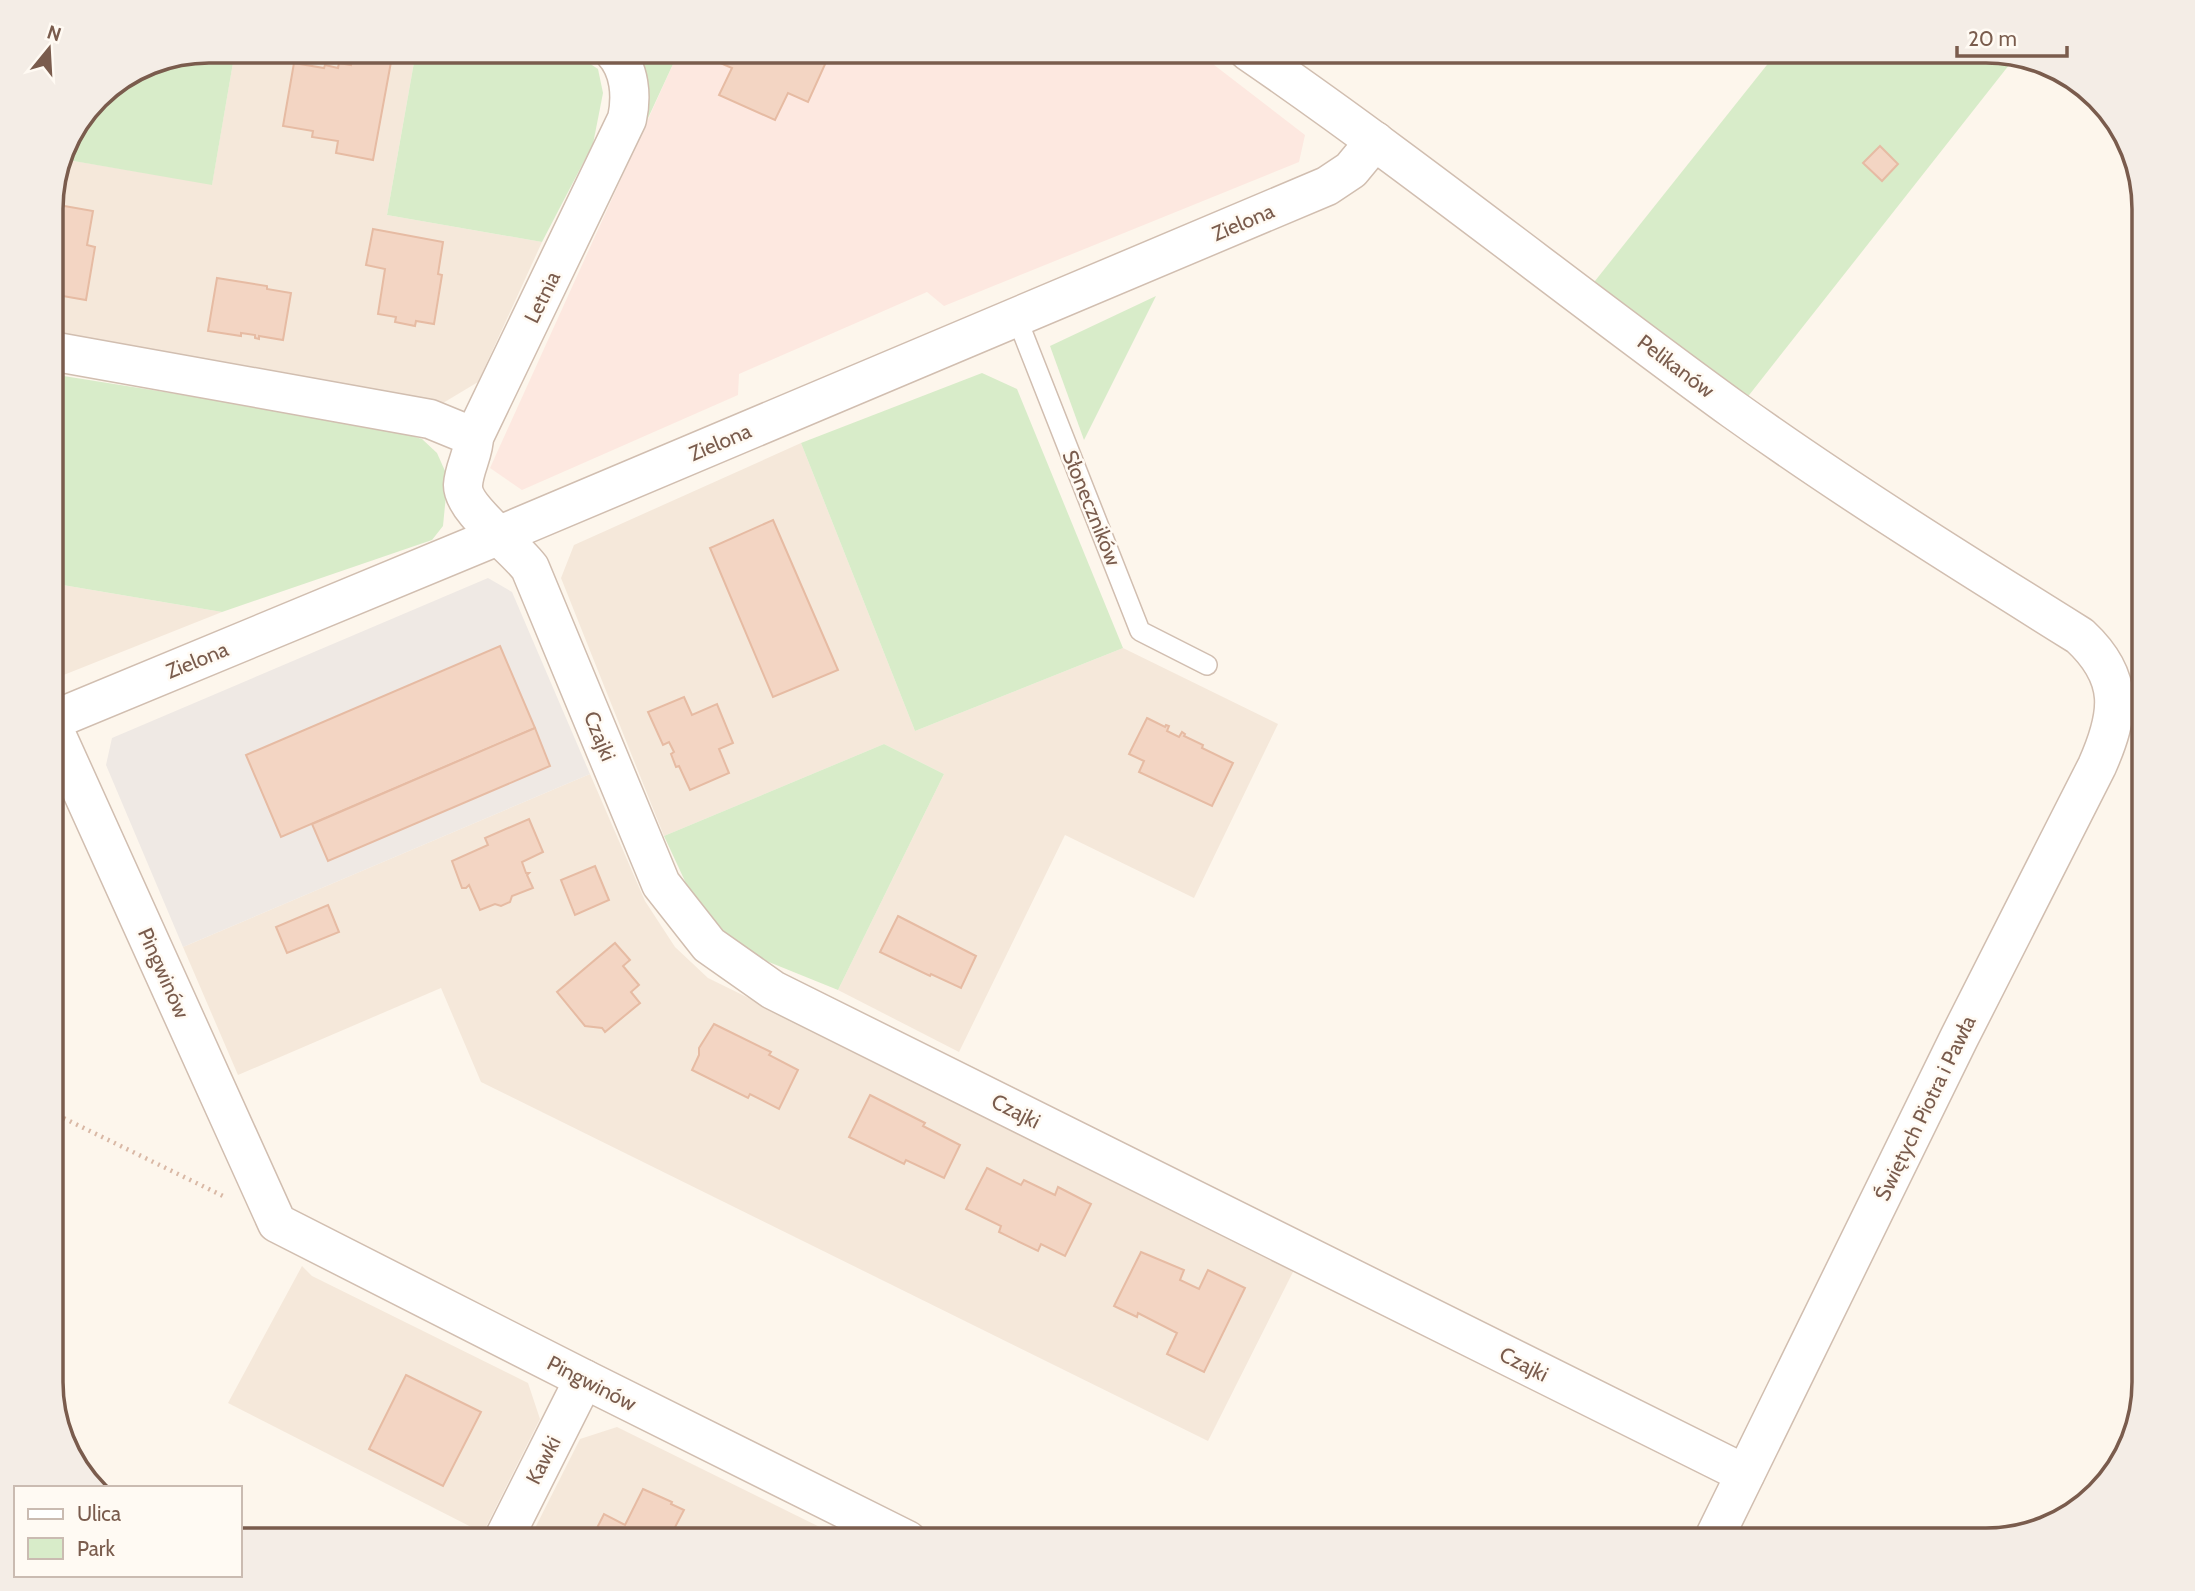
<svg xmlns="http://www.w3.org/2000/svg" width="2195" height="1591" font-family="Cabin,sans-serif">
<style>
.residential{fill:#f5e8da}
.commercial{fill:#fde8e0}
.industrial{fill:#efe9e4}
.green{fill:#d8ecc9}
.building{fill:#f3d5c3;stroke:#e6bba3;stroke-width:2}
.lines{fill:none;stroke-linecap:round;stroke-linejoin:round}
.lane-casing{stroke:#d1beb0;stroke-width:22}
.street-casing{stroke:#d1beb0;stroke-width:41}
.path{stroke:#d9b8a5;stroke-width:4.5;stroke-dasharray:2 5;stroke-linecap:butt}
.lane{stroke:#fff;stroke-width:19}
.street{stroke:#fff;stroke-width:38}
.labels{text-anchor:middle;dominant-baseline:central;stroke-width:5;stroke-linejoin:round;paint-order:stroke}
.street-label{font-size:21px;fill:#7a5c4d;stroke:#fffaf3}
.rim{fill:none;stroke:#7a5c4d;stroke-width:3.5}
</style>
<rect width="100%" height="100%" fill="#fdf6ec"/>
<g class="residential">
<path d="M235 51H416L387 215 542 242 478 382 443 403 51 337V199L62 159 212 184Z"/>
<path d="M801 443 915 731 1123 648 1278 724 1194 898 1065 835 959 1052 838 990 944 774 884 744 664 836 561 578 574 545Z"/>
<path d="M51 583 222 612 51 680Z"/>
<path d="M590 774 645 901 675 947 708 978 1296 1266 1208 1441 481 1082 441 988 238 1075 183 947Z"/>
<path d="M302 1266 312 1276 528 1383 540 1419 483 1533 228 1403Z"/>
<path d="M617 1427 844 1539V1540H529L580 1439Z"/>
</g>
<path class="commercial" d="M679 51H1196L1305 135 1299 162 944 306 927 292 739 374 738 395 522 490 490 468Z"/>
<path class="industrial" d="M488 578 512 592 590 774 183 947 106 765 112 738Z"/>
<g class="green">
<path d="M210 51H235L212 185 62 159 67 140 105 90 149 63Z"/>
<path d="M416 51H571L598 69 603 93 593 144 542 242 387 215Z"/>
<path d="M630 51H679L643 129Z"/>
<path d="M1778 51H1986L2013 60 1746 399 1591 286Z"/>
<path d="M1156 296 1084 440 1050 346Z"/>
<path d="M982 373 1017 389 1123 648 915 731 801 443Z"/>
<path d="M51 374 378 426 422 439 437 453 445 471 446 495 443 526 432 540 222 612 51 583Z"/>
<path d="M884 744 944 774 838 990 737 949 697 907 664 836Z"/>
</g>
<g class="building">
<path d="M715 51H831L808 102 788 93 775 120 719 95 732 68 711 59Z"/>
<path d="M353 55 391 62 373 160 336 153 338 141 312 137 313 131 283 126 294 63 324 68 325 65 338 68 339 63 351 65Z"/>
<path d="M1880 146 1898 164 1882 181 1863 163Z"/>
<path d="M53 204 93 211 87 245 95 247 86 300 51 294V205Z"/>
<path d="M373 229 443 242 438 274 442 275 434 324 416 321 415 326 395 322 396 317 378 314 385 269 366 265Z"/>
<path d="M217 278 267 286V289L291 293 283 340 259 336V339L255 338V335L241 333V336L208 331Z"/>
<path d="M773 520 838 670 773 697 710 548Z"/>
<path d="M500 646 535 728 281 837 246 755Z"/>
<path d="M684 697 692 715 717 704 733 743 719 749 729 773 690 790 679 766 676 767 671 754 674 752 669 742 663 745 648 712Z"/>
<path d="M1147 718 1165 727 1166 725 1169 726 1167 731 1179 737 1182 732 1185 734 1184 736 1203 745 1202 748 1233 763 1212 806 1139 772 1144 761 1129 754Z"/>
<path d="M535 728 550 766 328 861 312 824Z"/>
<path d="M529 819 543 852 522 862 526 873H529L527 875 533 888 512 896 510 902 501 906 495 904 480 910 469 885 466 888H462L452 861 488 845 485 838Z"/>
<path d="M595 866 609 900 575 915 561 880Z"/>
<path d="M328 905 339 932 287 953 276 927Z"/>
<path d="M898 916 976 956 961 988 931 974 930 976 880 952Z"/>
<path d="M615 943 630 960 623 966 639 985 631 992 640 1003 605 1032 602 1028 585 1026 557 992Z"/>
<path d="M714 1024 771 1052 769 1055 798 1070 779 1109 750 1094 748 1098 692 1070 699 1055V1048Z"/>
<path d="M870 1095 925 1123 923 1126 960 1145 944 1178 906 1160 904 1164 849 1137Z"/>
<path d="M987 1168 1021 1185 1024 1180 1055 1195 1058 1187 1091 1204 1065 1256 1041 1244 1038 1251 999 1232 1001 1226 966 1209Z"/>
<path d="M1141 1252 1184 1270 1180 1280 1199 1289 1208 1270 1245 1288 1204 1372 1167 1354 1177 1333 1138 1313 1137 1317 1114 1306Z"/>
<path d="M406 1375 481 1412 443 1486 369 1449Z"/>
<path d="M643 1489 672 1502 671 1504 684 1510 673 1531 689 1540H591L604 1514 625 1525Z"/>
</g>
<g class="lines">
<defs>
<path id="lane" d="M1016 316 1140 631 1207 665"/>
<g id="street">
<path d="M613 51C630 69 632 96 627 119L474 437C474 453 464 468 463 485 462 509 516 548 530 568L661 884 709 945 773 990 1745 1474"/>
<path d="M1248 51C1414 165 1571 292 1734 410 1846 490 1963 563 2080 636 2125 678 2120 714 2097 766L1959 1038 1713 1540"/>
<path d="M51 351 430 419 474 437"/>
<path d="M51 721 500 535 1327 186 1351 170 1375 141"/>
<path d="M51 723 277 1223 584 1379 907 1540"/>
<path d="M503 1540 584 1379"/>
</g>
</defs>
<use href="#lane" class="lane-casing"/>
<use href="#street" class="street-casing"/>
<path class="path" d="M51 1112 223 1196"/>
<use href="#lane" class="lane"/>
<use href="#street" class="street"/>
</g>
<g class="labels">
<g class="street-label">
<text transform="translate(1243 222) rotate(-23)">Zielona</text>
<text transform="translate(542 297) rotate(-64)">Letnia</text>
<text transform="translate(1676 366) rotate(37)">Pelikanów</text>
<text transform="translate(720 442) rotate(-23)">Zielona</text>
<text transform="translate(1092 508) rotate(68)">Słoneczników</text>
<text transform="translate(197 660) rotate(-22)">Zielona</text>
<text transform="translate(600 736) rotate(68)">Czajki</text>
<text transform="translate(164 973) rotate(66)">Pingwinów</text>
<text transform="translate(1925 1108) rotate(-64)">Świętych Piotra i Pawła</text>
<text transform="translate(1016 1111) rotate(27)">Czajki</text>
<text transform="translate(1524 1364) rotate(27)">Czajki</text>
<text transform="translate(592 1383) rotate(27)">Pingwinów</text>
<text transform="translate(543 1460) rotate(-63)">Kawki</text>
</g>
</g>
<path d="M0 0H2195V1591H0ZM209 63H1986A146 146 0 0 1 2132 209V1382A146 146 0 0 1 1986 1528H209A146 146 0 0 1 63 1382V209A146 146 0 0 1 209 63Z" fill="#f4ede6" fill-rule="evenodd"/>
<path class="rim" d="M209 63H1986A146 146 0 0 1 2132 209V1382A146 146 0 0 1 1986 1528H209A146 146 0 0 1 63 1382V209A146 146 0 0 1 209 63Z"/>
<rect x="14" y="1486" width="228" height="91" fill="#fffaf3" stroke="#cabbb1" stroke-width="2"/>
<rect x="28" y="1509" width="35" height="10" fill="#ffffff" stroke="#cabbb1" stroke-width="2"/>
<text x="77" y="1521" font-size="21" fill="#7a5c4d">Ulica</text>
<rect x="28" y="1538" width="35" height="21" fill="#d8ecc9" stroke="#cabbb1" stroke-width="2"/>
<text x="77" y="1556" font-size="21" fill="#7a5c4d">Park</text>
<g transform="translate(49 49) rotate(18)" stroke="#fffaf3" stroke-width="5" paint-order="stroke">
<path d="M0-5L12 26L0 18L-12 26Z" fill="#7a5c4d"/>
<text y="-10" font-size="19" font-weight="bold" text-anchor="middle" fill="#7a5c4d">N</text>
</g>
<path d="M1957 46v10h110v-10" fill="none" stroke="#7a5c4d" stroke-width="3.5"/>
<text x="1968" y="46" font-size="21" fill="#7a5c4d" stroke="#fffaf3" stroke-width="5" paint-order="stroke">20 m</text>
</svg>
